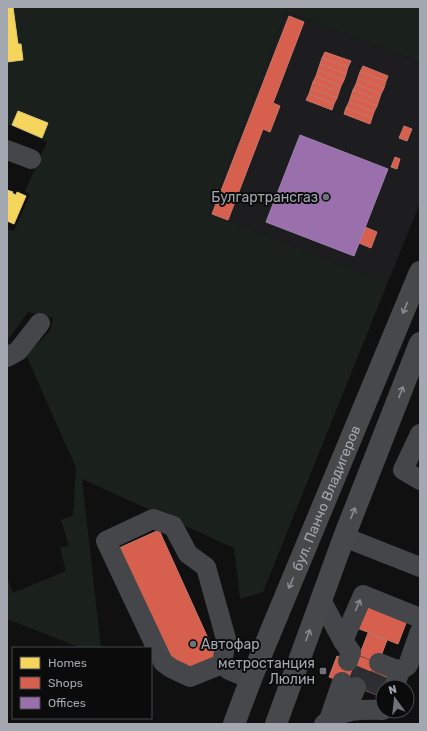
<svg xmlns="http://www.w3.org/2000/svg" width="427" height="731" font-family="Rubik,sans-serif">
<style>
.built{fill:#1d1d1f}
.green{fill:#1a201b}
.homes{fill:#f6d55c;stroke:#ddc775}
.shops{fill:#d6604d;stroke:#c6756b}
.offices{fill:#9970ab;stroke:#9c80ac}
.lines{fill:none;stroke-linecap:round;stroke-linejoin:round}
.minor-tunnel{stroke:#2d2e31;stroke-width:20;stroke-dasharray:20 10;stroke-linecap:butt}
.minor{stroke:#444649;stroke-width:20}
.major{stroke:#47484a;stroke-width:22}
.oneway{stroke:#878a91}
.oneway2{stroke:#868a91}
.poi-dot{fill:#6f7278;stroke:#0b0b0c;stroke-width:1.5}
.labels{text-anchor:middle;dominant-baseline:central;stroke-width:4;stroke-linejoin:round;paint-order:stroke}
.poi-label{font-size:14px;fill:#a2a7b0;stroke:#0b0b0c;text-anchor:end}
.street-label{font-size:14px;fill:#a2a7b0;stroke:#0b0b0c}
</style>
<rect width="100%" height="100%" fill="#101011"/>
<path class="built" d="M286 12 420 62V203L388 282 209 214Z"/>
<path class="green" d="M7 7H420V62L286 12 209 214 388 282 263 592 240 599 234 548 82 479 101 648H81L7 619V577L13 593 66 571 60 547 69 546 61 520 73 515 76 468 26 355 50 331 53 318 28 312 9 338 7 339V229L14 231 30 194 25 191 47 142 7 124Z"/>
<g class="homes">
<path d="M13 7 18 44H21L23 60 7 62V8Z"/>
<path d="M18 111 48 123 42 138 12 125Z"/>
<path d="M7 190 13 192 12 193 16 195 17 192 26 196 14 224 7 221Z"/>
</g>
<g class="shops">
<path d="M289 16 304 22 273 103 280 106 270 132 263 129 228 220 212 214Z"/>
<path d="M325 52 351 61 348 67 322 58Z"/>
<path d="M322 58 348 67 346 74 320 64Z"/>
<path d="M320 64 346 74 344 80 318 70Z"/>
<path d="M363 66 388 76 386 81 360 72Z"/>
<path d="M318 70 344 80 341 86 316 76Z"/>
<path d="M360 72 386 81 384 88 358 78Z"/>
<path d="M316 76 341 86 339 92 313 82Z"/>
<path d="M358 78 384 88 381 94 356 84Z"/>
<path d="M313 82 339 92 337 98 311 88Z"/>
<path d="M356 84 381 94 379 100 353 90Z"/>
<path d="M311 88 337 98 334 104 309 94Z"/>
<path d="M353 90 379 100 377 106 351 96Z"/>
<path d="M309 94 334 104 332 110 306 100Z"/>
<path d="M351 96 377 106 374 112 349 102Z"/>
<path d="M349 102 374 112 372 118 346 108Z"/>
<path d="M346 108 372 118 370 124 344 114Z"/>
<path d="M404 126 412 129 407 141 399 138Z"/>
<path d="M395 157 400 159 397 169 391 167Z"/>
<path d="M365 227 377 232 371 248 359 243Z"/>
<path d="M159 530 216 656 188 670 171 661 119 548Z"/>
<path d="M367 602 408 618 398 644 357 628Z"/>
<path d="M368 633 387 640 377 667 395 674 390 687H383V697L329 677 337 656 356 664Z"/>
</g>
<path class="offices" d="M300 135 388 169 354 256 266 222Z"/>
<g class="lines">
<g class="minor-tunnel">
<path d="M356 687 368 659"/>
<path d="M372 693 382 669"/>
</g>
<g class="minor">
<path d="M7 150 31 159"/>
<path d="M7 357 18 351 40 323"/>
<path d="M420 434 403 470 420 480"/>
<path d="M344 537 420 567"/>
<path d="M321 600 343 641 351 652 348 661"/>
<path d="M343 641 363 595 420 618"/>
<path d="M379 663 400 671"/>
<path d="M222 664 190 677 171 668 163 662 106 541 153 519 173 526 188 554 206 567 226 639 222 664 229 670 251 679"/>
<path d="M394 687 400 671 408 665 420 631"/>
<path d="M346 711 356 687"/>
<path d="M329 720 342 682"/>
<path d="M324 724C343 709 360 709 383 710"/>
</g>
<g class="major">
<path id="s1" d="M234 724 251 679 420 272"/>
<path d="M276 724 344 537 420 343"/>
</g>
</g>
<defs><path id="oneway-shaft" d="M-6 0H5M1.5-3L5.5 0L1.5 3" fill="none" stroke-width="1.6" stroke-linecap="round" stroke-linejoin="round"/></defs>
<g class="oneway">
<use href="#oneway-shaft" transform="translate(405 308) rotate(113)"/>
<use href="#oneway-shaft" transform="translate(401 392) rotate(-69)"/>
<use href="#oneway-shaft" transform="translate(353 513) rotate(-68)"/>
<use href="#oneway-shaft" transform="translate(291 583) rotate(113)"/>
<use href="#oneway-shaft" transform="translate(308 635) rotate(-70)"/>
</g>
<use class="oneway2" href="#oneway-shaft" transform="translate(358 605) rotate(-67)"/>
<g class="poi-dot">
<circle cx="326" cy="197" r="4"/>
<circle cx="193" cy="644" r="4"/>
<rect x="319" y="667" width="8" height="8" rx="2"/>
</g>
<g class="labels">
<g class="poi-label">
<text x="318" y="197">Булгартрансгаз</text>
<text x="201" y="644" text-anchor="start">Автофар</text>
<text x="315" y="663">метростанция<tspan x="315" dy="16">Люлин</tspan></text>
</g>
<g class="street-label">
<text stroke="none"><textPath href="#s1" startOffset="244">бул. Панчо Владигеров</textPath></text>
</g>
</g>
<rect width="427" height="731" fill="none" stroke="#a2a7b0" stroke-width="16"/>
<rect x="12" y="647" width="140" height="72" fill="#0b0b0c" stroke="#47494e"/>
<rect x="20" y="657" width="20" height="12" fill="#f6d55c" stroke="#47494e"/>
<text x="48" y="667" font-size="12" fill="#a2a7b0">Homes</text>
<rect x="20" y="677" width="20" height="12" fill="#d6604d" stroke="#47494e"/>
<text x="48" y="687" font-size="12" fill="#a2a7b0">Shops</text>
<rect x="20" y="697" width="20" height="12" fill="#9970ab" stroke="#47494e"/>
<text x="48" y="707" font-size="12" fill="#a2a7b0">Offices</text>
<g transform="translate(395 699) rotate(345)"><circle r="19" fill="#0b0b0c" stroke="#47494e"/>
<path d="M0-3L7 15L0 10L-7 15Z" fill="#6f7278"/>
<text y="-6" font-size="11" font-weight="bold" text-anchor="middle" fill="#a2a7b0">N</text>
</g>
</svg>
